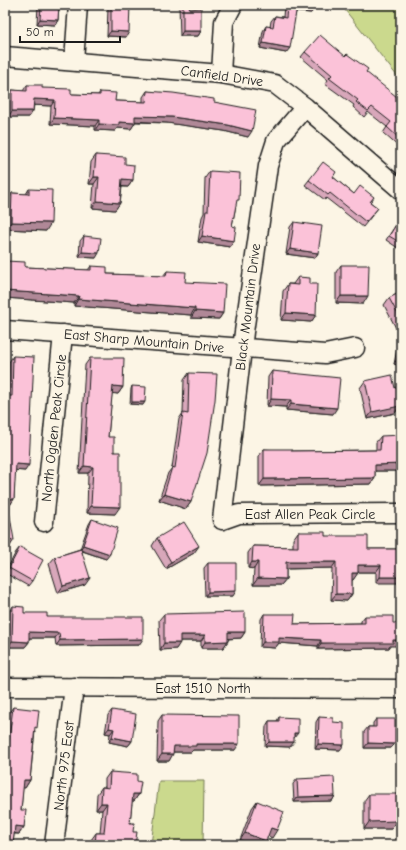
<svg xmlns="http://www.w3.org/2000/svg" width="406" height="850" font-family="'Comic Neue',sans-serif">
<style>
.green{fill:#cbd98d;stroke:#747a54}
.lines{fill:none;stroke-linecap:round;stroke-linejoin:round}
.minor-casing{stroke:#1c1c1c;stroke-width:21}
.minor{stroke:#fcf5e5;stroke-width:18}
.wall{fill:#d8a7ba;stroke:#1c1c1c}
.shaded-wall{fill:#b08897;stroke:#1c1c1c}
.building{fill:#fbc2d8;stroke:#1c1c1c}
.labels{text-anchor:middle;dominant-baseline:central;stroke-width:3.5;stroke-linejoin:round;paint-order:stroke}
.street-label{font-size:14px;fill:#1c1c1c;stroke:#fcf5e5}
</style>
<rect width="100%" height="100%" fill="#fcf5e5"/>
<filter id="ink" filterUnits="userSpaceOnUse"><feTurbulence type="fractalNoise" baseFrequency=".025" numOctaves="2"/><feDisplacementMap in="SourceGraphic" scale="8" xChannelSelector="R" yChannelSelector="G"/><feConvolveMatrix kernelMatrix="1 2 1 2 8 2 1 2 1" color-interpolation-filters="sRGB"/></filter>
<g filter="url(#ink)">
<g class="green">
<path d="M341 5H401V81Z"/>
<path d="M159 781H204L203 845H151Z"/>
</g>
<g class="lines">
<defs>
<g id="minor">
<path d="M5 56 221 74 275 84 305 107 401 190"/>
<path d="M74 61 78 5"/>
<path d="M221 74 224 22 233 5"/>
<path d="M305 107 276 141 268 166 244 332 222 520 239 514 399 513"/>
<path d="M5 330 325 354 355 348"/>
<path d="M44 522 63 334"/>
<path d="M5 687 401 689"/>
<path d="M54 845 74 687"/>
</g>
</defs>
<use href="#minor" class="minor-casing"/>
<use href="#minor" class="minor"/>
</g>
<g class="wall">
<path d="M38 5H59L58 20 55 25 37 24Z"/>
<path d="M110 5H130L126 37 107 36 108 8Z"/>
<path d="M179 5H190L189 9 201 31 198 36H180Z"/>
<path d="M284 5H315V8L311 13 296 12 286 53 260 48 263 31 266 26 270 27 271 21 275 16 283 17Z"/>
<path d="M305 52 345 56 401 102V149L383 133 387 127 368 112 364 117 353 107 354 105 325 84 328 80 301 57Z"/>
<path d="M27 85 71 94 98 95 100 92 115 101 143 102V97L147 91 214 102 248 137 224 131 167 123 135 122 131 129 117 128 115 131 95 130V126L50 124 51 106 34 105 33 111 29 117H8V96L12 90 23 91Z"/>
<path d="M96 155 125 164 133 180 128 187H122L120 203 115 210 92 208 94 184H89L91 162Z"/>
<path d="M210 171 236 205 232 226 234 241 230 247 198 242 202 217 204 213 205 178Z"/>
<path d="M333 177 354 194 374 197 370 202 378 208 363 227 326 198 325 200 305 185 309 180Z"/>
<path d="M29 189 46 231 6 229 7 201 12 193 26 194Z"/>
<path d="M399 220 401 221V250L386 240Z"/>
<path d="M294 222 318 253 315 258 286 254 290 227Z"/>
<path d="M84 236 96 258 79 257 80 241Z"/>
<path d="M5 261 25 267 88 270 91 266 107 274 163 276 167 271 185 282 223 313 219 319 191 318V315L74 306V303L5 298Z"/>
<path d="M341 265 363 304 336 303V272Z"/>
<path d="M298 277 316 315 311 322 281 320 283 291 288 284H293Z"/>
<path d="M401 292V330L398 332 384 305 389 298Z"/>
<path d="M401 340V366L394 364 398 344Z"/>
<path d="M13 356 25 471 15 470 14 499 10 505H8L10 546 5 547 9 362Z"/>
<path d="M90 358 123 387 118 394 112 393 108 437 114 452 115 514 87 513 88 473H79L85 365Z"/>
<path d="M272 371 333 414 286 410V407L267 406 268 377Z"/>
<path d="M189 373 191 502 186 509 159 500 168 473 172 468 179 419 183 413 184 380Z"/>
<path d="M365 381 399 407 395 413 367 419 360 388Z"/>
<path d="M132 386 143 405 130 404 131 389Z"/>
<path d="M381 436 401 471H375V478L371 484 259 486V456L264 449 292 451 376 450V442Z"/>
<path d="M92 519 106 559 82 551 85 585 58 593 49 564 55 557 80 549 89 524Z"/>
<path d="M298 532 325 536 368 549H401L376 583V572H358L353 580H352V594L347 601 331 600 332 568 286 569V579L281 585H253L254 569 248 568V553L253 546 293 547V539Z"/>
<path d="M157 538 194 553 166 569 152 546Z"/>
<path d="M20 547 32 581 28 586 5 573 16 552Z"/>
<path d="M208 563 233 596H205L204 568Z"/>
<path d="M13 606 24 613 47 617 139 645 56 646 55 638H29V642L25 647H8L9 612Z"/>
<path d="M164 614 245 632 241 638 228 639V641L223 648H201V641H180L176 649 160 650 159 620Z"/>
<path d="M264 614 294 624 361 623V621L365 616 390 646 389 648 318 649V646L279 643 275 648 260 647 261 619Z"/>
<path d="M13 707 35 731 30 780 25 788 23 787 21 810 24 827 19 834H14L13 844V845H5V737L8 714Z"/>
<path d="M112 710 132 741 128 746 109 742 110 734 105 733 108 715Z"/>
<path d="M162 715 235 750H193L191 752H173L169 761H157L158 721Z"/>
<path d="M279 717 294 738 290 747 265 746 266 726 269 721H277Z"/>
<path d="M319 717 333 722 340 750 315 749 316 722Z"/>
<path d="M376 719 391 748H364V732L368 727H373V723Z"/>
<path d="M110 772 137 781 139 794 134 801H132L130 823 133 832 135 845H90L91 840 96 833H100L102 810H96L97 794 102 787H105V779Z"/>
<path d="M297 779 335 796 332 801 294 802 293 784Z"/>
<path d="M369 794 399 824H394L391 829H364V801Z"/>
<path d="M257 801 272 838 268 836 266 841 263 845H252L240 840 252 808Z"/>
</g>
<g class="shaded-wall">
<path d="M297 6 315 8 311 13 293 11Z"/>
<path d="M40 19 58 20 55 25 37 24Z"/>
<path d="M111 31 129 32 126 37 107 36Z"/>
<path d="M183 31H201L198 36H180Z"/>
<path d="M263 43 290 48 286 53 260 48Z"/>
<path d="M34 99 55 100 51 106 30 105Z"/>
<path d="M12 111H33L29 117H8Z"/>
<path d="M135 116 172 117 228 125 252 131 248 137 224 131 167 123 131 121Z"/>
<path d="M54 118 99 120 95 126 50 124Z"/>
<path d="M119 122 135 123 131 129 117 128 115 131 95 130 99 124Z"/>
<path d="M94 177H99L94 184H89Z"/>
<path d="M122 179 133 180 128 187 117 186Z"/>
<path d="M97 201 120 203 115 210 92 208Z"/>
<path d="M11 222 51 223 46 231 6 229Z"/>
<path d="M202 236 234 241 230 247 198 242Z"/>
<path d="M290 249 318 253 315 258 286 254Z"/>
<path d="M82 252 99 253 96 258 79 257Z"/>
<path d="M5 291 79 296 74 303 5 298Z"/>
<path d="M341 296H368L363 304 336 303Z"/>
<path d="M78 299 195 308 191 315 74 306Z"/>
<path d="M195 311 223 313 219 319 191 318Z"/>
<path d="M286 313 316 315 311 322 281 320Z"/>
<path d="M397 359 401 360V366L394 364Z"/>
<path d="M113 386 123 387 118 394 108 393Z"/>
<path d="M271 399 291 400 286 407 267 406Z"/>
<path d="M399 401H401V407H399L395 413 367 419 372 412Z"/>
<path d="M132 402H145L143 405 130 404Z"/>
<path d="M291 404 337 408 333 414 286 410Z"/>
<path d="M16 464 29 465 25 471 11 470Z"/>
<path d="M401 464V471H370L375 465Z"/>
<path d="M84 466 93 467 88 473H79Z"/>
<path d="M375 478 371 484 259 486 264 479Z"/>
<path d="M164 494 191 502 186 509 159 500Z"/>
<path d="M7 499H14L10 505H5Z"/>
<path d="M91 506 120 507 115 514 87 513Z"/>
<path d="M14 540 10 546 5 547V541Z"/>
<path d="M83 545 110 554 106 559 80 550Z"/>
<path d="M199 546 194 553 166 569 171 562Z"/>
<path d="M252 562H258L254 569 248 568Z"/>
<path d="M286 562H336L332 568 281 569Z"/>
<path d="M358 565H381L376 572H353Z"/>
<path d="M352 573H358L353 580H348Z"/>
<path d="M380 577H401V583H376Z"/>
<path d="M90 578 85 585 58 593 63 586Z"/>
<path d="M258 578 286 579 281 585H253Z"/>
<path d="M236 591 233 596H205L208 592Z"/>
<path d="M336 594H352L347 601 331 600Z"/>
<path d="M29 632 59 633 55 638H25Z"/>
<path d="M228 632H245L241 638 223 639Z"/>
<path d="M180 635H205L201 641H176Z"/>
<path d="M279 638 321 640 318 646 279 643 275 648 260 647 263 642Z"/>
<path d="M143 639 139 645 56 646 60 640Z"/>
<path d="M393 640H401V646H390L389 648 318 649 321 643Z"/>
<path d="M12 641 29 642 25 647H8Z"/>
<path d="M228 641 223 648H201L205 642Z"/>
<path d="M164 643H180L176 649 160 650Z"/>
<path d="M109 728 114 729 110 734 105 733Z"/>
<path d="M294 733H298L294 738Z"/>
<path d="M112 737 132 741 128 746 109 742Z"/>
<path d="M269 742H294L290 747 265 746Z"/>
<path d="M368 743 395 744 391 748H364Z"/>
<path d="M196 744H239L235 750H193L191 752H169L174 746Z"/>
<path d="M318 744 344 745 340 750 315 749Z"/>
<path d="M162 754H173L169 761H157Z"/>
<path d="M24 780H30L25 788 19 787Z"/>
<path d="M133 794H139L134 801H128Z"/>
<path d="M335 796 332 801 294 802 298 797Z"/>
<path d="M101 803H107L102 810H96Z"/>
<path d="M396 817H401V820L399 824H394L391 829H364L369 822Z"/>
<path d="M15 826 24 827 19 834 10 833Z"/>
<path d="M271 828 277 830 272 838 266 835Z"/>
<path d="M245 833 266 841 263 845H252L240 840Z"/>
<path d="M5 843 13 844V845H5Z"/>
</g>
<g class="building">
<path d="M41 5H59L58 20 40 19Z"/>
<path d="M111 5H130L129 32 111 31Z"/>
<path d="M183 5H190L189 9 201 8V31H183Z"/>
<path d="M287 5H315V8L297 6 290 48 263 43 266 26 273 27 275 16 286 18Z"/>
<path d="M320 35 345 56 347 54 368 69 366 72 397 97 401 102V140L387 127 391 122 372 107 368 111 356 102 358 100 329 78 332 75 305 52Z"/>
<path d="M27 85H42V88L71 89V94L100 95V92L116 93 115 101 146 102 147 91 173 93 214 99V102L256 110 252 131 228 125 172 117 135 116V123L119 122V125L99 124V120L54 118 55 100 34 99 33 111H12V90L27 91Z"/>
<path d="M96 155 125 157V164L134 165 133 180 122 179 120 203 97 201 99 177H94Z"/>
<path d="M323 162 336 172 333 177 354 194 360 186 374 197 370 202 378 208 366 222 330 193 328 195 309 180Z"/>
<path d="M210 171 240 173 239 200H237L232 226 236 227 234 241 202 236 206 211H208Z"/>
<path d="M29 189 52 190 51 223 11 222 12 193 29 194Z"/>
<path d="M399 220 401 221V243L389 236Z"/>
<path d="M294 222 322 226 318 253 290 249Z"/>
<path d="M84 236 101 238 99 253 82 252Z"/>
<path d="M5 261 25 262V267L91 270V266L107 267V274L166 276 167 271 186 272 185 282 225 284 223 313 195 311V308L78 299 79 296 5 291Z"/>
<path d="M341 265H369L368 296H341Z"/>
<path d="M298 277 310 278V284H317L316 315 286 313 288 284 298 285Z"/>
<path d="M401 292V320L389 298Z"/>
<path d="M401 342V360L397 359Z"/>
<path d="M13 356 34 357 29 465 16 464 14 499H7L14 540 5 541V396H12Z"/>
<path d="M90 358H124L123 387 113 386 108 437H114V452H120V507L91 506 93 467 84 466Z"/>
<path d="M272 371 340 378 337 408 291 404V400L271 399Z"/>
<path d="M189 373 217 374 215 400 207 453 191 502 164 494 172 467 175 468 183 413 188 414Z"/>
<path d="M392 375 395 388 401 387V401H399L400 406 372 412 365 381Z"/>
<path d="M132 386 146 387 145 402H132Z"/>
<path d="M401 435V464L375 465V478L264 479V449H292V451L380 450 381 436Z"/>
<path d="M92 519 118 528 110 554 83 545Z"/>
<path d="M184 522 199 546 171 562 157 538Z"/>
<path d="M298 532H325V536H368V549H401V577H380L381 565H358V573H352V594H336V562H286V579L258 578V562H252L253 546 298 547Z"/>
<path d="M20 547 43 560 32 581 9 568Z"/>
<path d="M81 549 90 578 63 586 55 557Z"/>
<path d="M208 563H236V591L208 592Z"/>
<path d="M13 606 24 607V613H47V617H143V639L60 640 59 633 29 632V642L12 641Z"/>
<path d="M245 612V632H228V641L205 642V635H180V643H164V614Z"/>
<path d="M264 614H295L294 624 365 623V616H393V623H401V640H393V643H321V640L279 638V642H263Z"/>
<path d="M13 707 39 710 37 728 35 727 30 780H24L21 810H26L24 827 15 826 13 844 5 843V763H6Z"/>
<path d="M112 710 136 714 132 741 112 737 114 729 109 728Z"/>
<path d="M162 715 239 716V744H196V746H174L173 754H162Z"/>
<path d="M279 717 298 718V733H294V742H269V721H279Z"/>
<path d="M319 717 333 718V722L344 723V745L318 744Z"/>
<path d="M376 719H395V744L368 743V727H376Z"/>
<path d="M110 772 137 774V781L141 782 139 794H133L130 823H134L133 832H137L135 845H95L96 833H104L107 803H101L102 787 109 788Z"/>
<path d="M334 777 335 796 298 797 297 779Z"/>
<path d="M369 794H401V817H396V821L369 822Z"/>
<path d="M257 801 284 812 277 830 271 828 266 841 245 833Z"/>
</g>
</g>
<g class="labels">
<g class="street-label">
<text transform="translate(222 76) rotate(8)">Canfield Drive</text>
<text transform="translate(248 307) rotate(-83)">Black Mountain Drive</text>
<text transform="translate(144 341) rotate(5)">East Sharp Mountain Drive</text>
<text transform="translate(54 428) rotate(-84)">North Ogden Peak Circle</text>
<text x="310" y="514">East Allen Peak Circle</text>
<text x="203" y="688">East 1510 North</text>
<text transform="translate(64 766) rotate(-83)">North 975 East</text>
</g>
</g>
<rect width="406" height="850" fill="none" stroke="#fcf5e5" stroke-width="20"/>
<rect x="10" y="10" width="386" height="830" fill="none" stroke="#1c1c1c" stroke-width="1.5" filter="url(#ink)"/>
<path d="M20 36v6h100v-6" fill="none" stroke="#1c1c1c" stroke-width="2"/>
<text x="26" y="36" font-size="12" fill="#1c1c1c" stroke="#fcf5e5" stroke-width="3" paint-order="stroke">50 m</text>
</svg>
